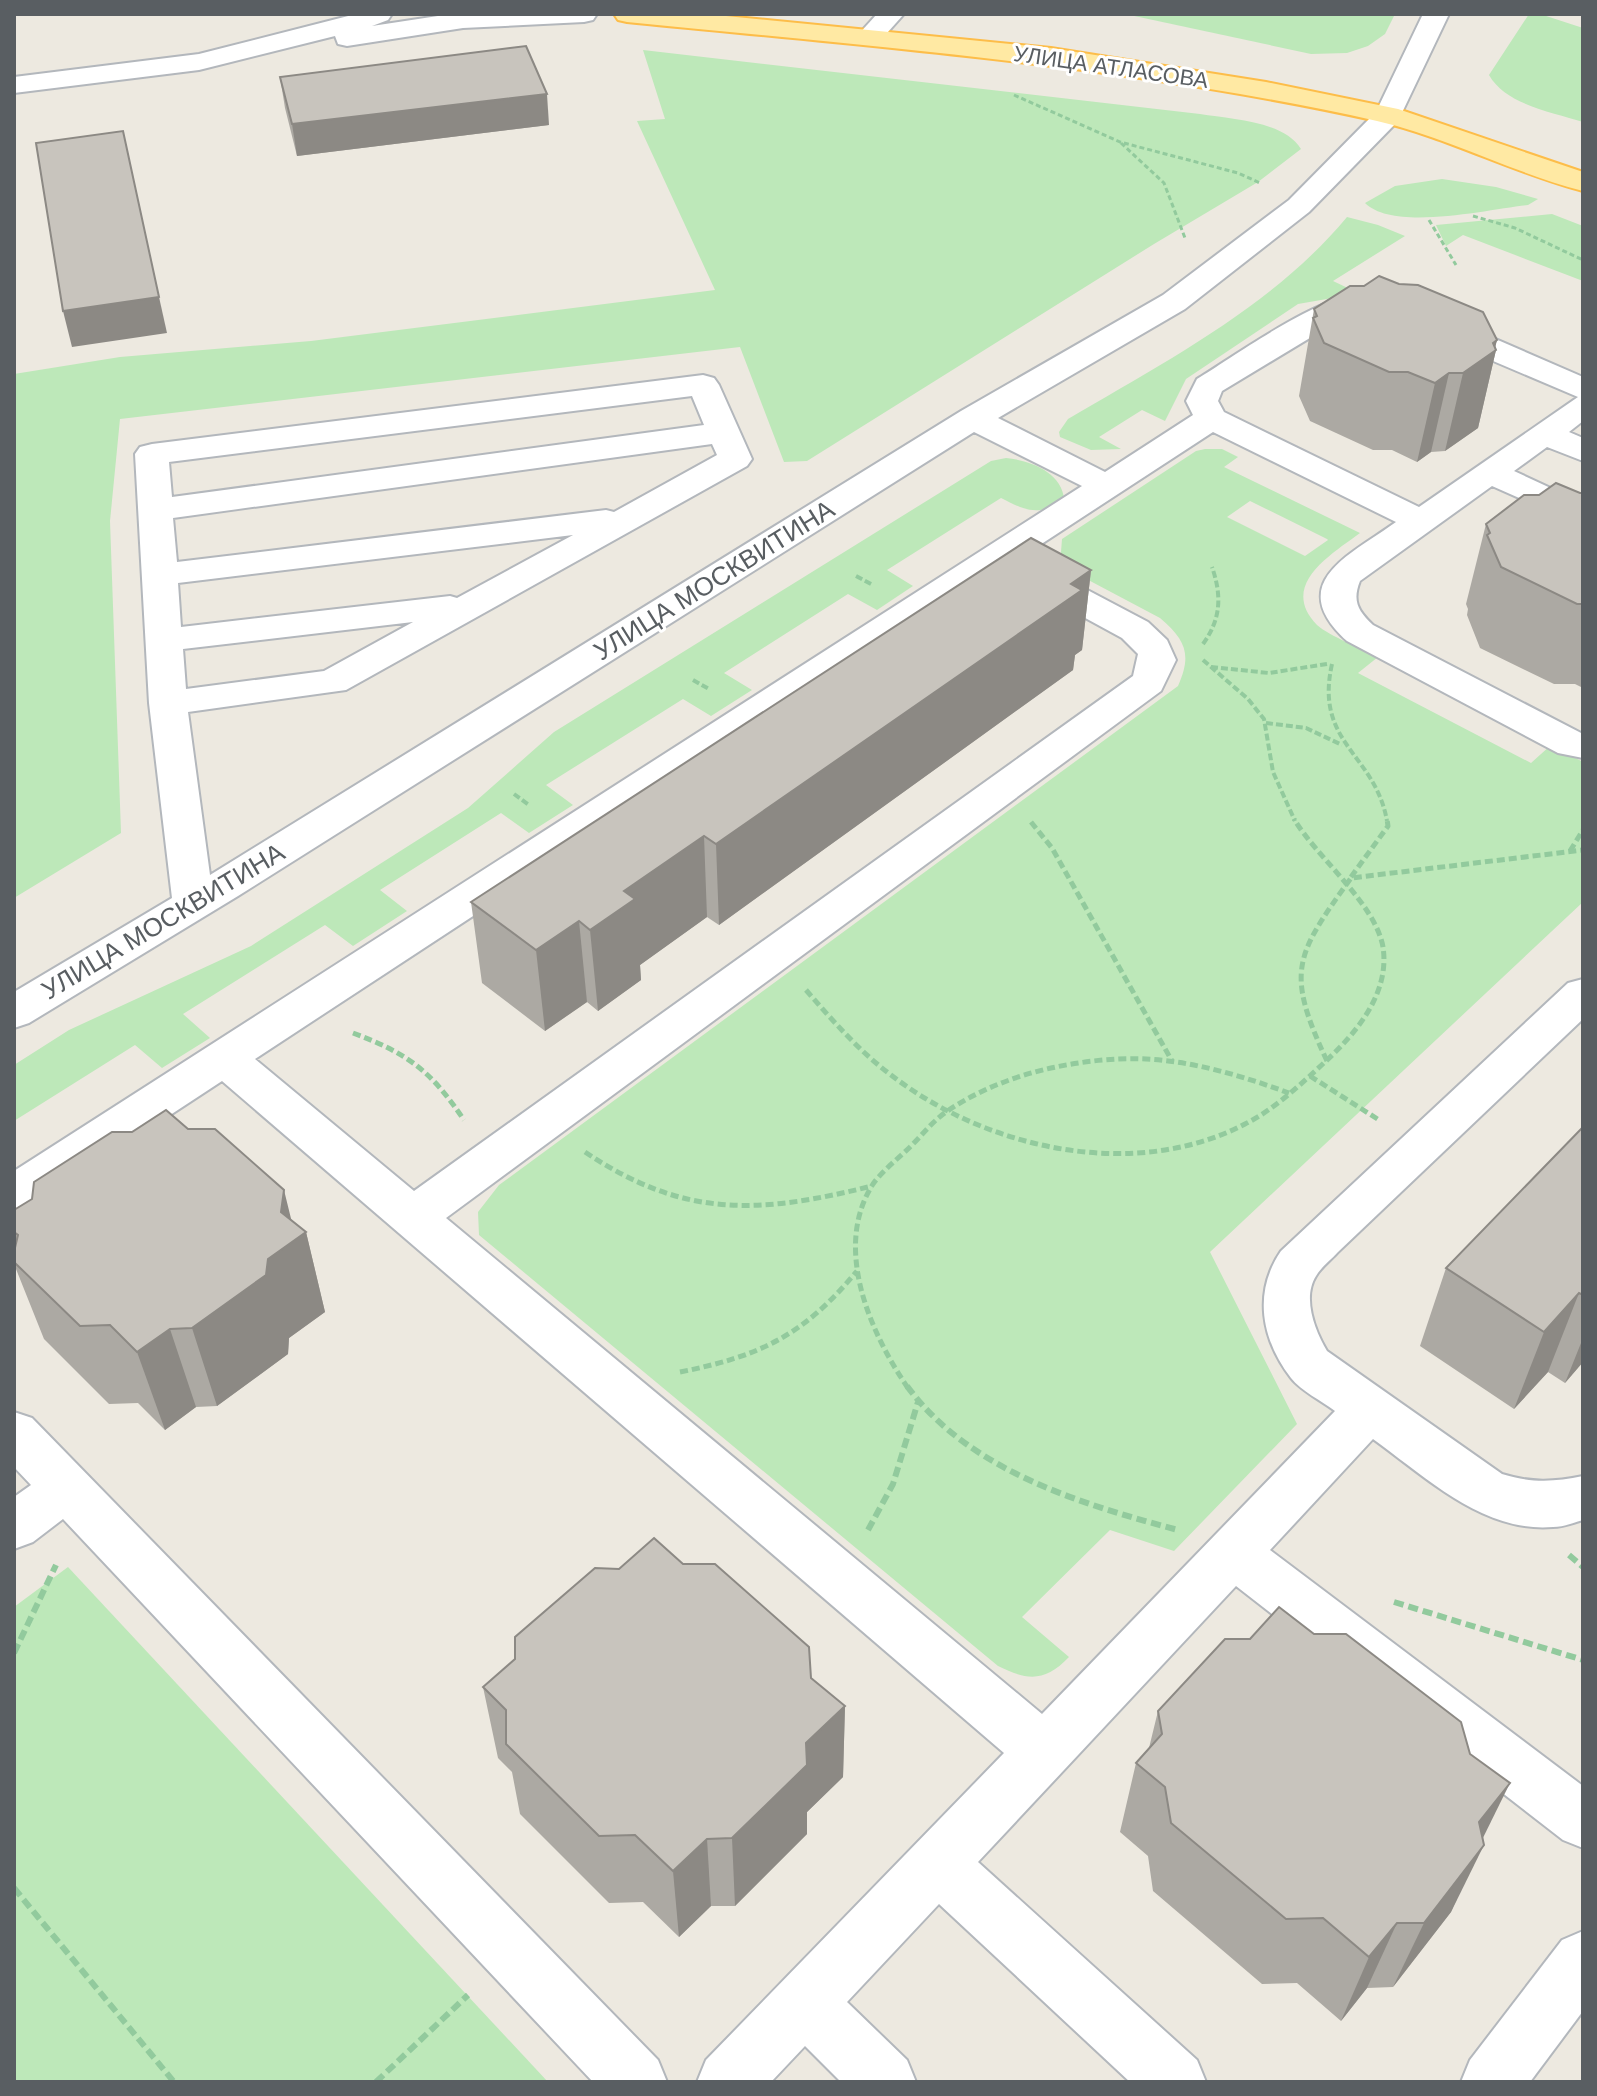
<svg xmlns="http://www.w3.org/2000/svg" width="1597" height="2096" font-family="Arial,sans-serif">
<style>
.green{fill:#bde8b9;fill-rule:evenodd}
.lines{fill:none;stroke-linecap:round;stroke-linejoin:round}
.minor-casing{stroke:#b3b7bc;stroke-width:4}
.major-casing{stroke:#fdbd49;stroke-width:4}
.path-far3{stroke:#92ca9d;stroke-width:3;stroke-dasharray:5 3;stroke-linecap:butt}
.path-far2{stroke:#92ca9d;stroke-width:4;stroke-dasharray:7 3;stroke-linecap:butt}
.path-far1{stroke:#92ca9d;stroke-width:5;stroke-dasharray:8 4;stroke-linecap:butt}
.path{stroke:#92ca9d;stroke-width:6;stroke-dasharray:10 5;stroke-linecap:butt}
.minor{fill:#fff;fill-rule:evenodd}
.major{fill:#ffe9a3;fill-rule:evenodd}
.wall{fill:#aca9a3}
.shaded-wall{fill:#8c8984}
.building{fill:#c8c4bd;stroke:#8c8984;stroke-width:2}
.labels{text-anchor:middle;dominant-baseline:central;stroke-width:6;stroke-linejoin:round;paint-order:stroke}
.far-street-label{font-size:22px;fill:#595e62;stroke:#fff}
.street-label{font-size:26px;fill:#595e62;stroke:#fff}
</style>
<rect width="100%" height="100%" fill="#ede9e0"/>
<g class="green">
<path d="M1125 14H1395L1385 34 1368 46 1347 53 1311 54Z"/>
<path d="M1529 14H1540L1583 28V122C1552 112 1506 105 1489 75Z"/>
<path d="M643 50 1200 114C1231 119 1284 121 1301 149L1258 182 1154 244 807 461 784 462 740 347 120 419 110 521 121 833 14 898V374L120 357 311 341 715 290 637 121 665 119Z"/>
<path d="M1442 179 1496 187 1538 199 1528 205C1489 209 1394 232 1365 203L1395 186Z"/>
<path d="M1552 214 1583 226V281L1463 235 1446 246 1436 225Z"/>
<path d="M1347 217 1378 225 1405 236 1333 281 1352 290 1344 296 1298 304 1186 379 1165 421 1142 410 1099 437 1121 449 1091 450 1060 437 1059 432 1068 419C1166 361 1273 306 1347 217Z"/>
<path d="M1205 449H1222L1238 457 1224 467 1360 533C1332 554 1278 585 1317 625 1329 636 1363 649 1378 657L1358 673 1531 763 1551 745 1583 762V902L1210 1252 1297 1424 1174 1551 1110 1530 1022 1617 1069 1657C1045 1682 1028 1681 998 1666L479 1235 478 1212 499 1185 1178 686C1192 655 1186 640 1160 618L1060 565 1062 539 1196 451ZM1250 501 1327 539 1328 540 1305 556 1227 517Z"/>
<path d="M1006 458C1029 460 1062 472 1064 499 1040 517 1026 511 1001 498L887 570 913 586 877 610 848 594 724 673 752 690 711 716 683 699 546 785 573 805 529 833 501 813 380 890 407 911 353 946 325 925 183 1014 210 1038 162 1068 135 1045 14 1121V1065L69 1030 251 946 468 808 554 732 991 461Z"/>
<path d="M68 1567 548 2082H14V1607Z"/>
</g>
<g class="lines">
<defs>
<g id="minor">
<path d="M356 14H392L388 20 372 26 451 14H597L593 20 584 22 463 28 347 46 338 44 335 36 199 70 14 93V77L199 54Z"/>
<path d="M877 14H904L879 42H861L857 36Z"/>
<path d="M1423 14H1449L1398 121 1309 212 1185 309 998 418 1105 472 1193 415 1186 401 1197 379C1235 356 1333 284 1375 294L1379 301 1375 308 1348 315 1222 391 1218 401 1224 412 1419 507 1578 397 1432 335 1427 328 1432 321 1443 319 1454 321 1583 377V421L1569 432 1583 438V461L1547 447 1514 471 1583 503V526L1492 486 1360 581C1352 601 1358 611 1373 625L1583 734V758L1558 753 1347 641C1283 583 1350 555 1396 522L1213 432 1023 556 1148 622 1167 640 1176 660 1161 691 446 1218 1042 1714 1335 1411C1322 1401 1301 1391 1291 1378 1261 1339 1253 1292 1281 1251L1568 983 1583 979V1019L1338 1252C1331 1260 1321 1267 1316 1276 1302 1298 1315 1331 1327 1351L1502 1474C1531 1483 1554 1482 1583 1476V1520C1573 1523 1563 1527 1553 1527 1483 1533 1426 1477 1373 1439L1270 1550 1583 1786V1848L1563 1840 1236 1586 978 1862 1197 2060 1206 2082H1130L939 1904 847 2002 907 2060 916 2082H841L805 2046 771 2082H697L706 2060 1004 1753 222 1081 30 1207 14 1212V1171L1082 486 974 432 238 896 29 1023 14 1028V992L172 898 149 703 135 454 140 447 152 444 703 375 714 378 719 385 752 459 747 466 346 690 188 712 210 875 961 411 1163 295 1289 200 1376 112ZM692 396 704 425 172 497 169 462ZM712 444 717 455 614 512 606 510 177 562 173 518ZM573 535 457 598 450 596 181 627 178 583ZM999 571 1122 638 1138 654 1133 676 414 1191 255 1059ZM413 622 324 671 186 689 183 649Z"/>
<path d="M14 1412 32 1418 658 2060 667 2082H593L63 1519 33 1542 14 1549V1497L31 1485 14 1467Z"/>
<path d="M1583 1931V2011L1530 2082H1461L1470 2060 1562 1940Z"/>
</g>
<path id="major" d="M614 14H706L1051 48 1266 82 1398 109 1583 172V191C1513 173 1447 137 1377 121 1130 66 878 47 627 22L618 20Z"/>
</defs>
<use href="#minor" class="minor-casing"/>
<use href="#major" class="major-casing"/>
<g class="path-far3">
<path d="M1014 95 1120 142 1238 173 1260 183"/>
<path d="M1121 143 1164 183 1185 238"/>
<path d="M1473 216 1515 228 1583 260"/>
<path d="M1429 220 1456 265"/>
</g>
<g class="path-far2">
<path d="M856 576 873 585"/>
<path d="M1203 644C1221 619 1222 596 1212 567"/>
<path d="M1203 660 1248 699 1264 719 1273 772 1295 821"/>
<path d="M1332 664C1314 744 1375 753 1387 821"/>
<path d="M1211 667 1269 673 1327 664"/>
<path d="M693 680 709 689"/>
<path d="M1266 723 1306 728 1342 745"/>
<path d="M514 794 529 805"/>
</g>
<g class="path-far1">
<path d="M1031 822 1052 848 1172 1061"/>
<path d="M1570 851 1583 830"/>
<path d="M1351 877 1388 826 1387 819"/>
<path d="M806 990C833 1021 859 1051 891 1075 987 1149 1134 1182 1245 1124 1275 1109 1301 1084 1326 1061 1357 1032 1390 993 1383 947 1375 903 1318 859 1294 819"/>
<path d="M353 1033C409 1054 431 1071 464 1120"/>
<path d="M1327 1061C1285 971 1295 956 1351 878L1583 850"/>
<path d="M1310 1076 1379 1120"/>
<path d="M585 1152C685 1219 759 1214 872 1186"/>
<path d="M680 1372C761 1356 804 1335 857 1271"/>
<path d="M908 1388C871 1334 832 1248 873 1184 883 1170 899 1158 911 1146 923 1134 933 1121 946 1112 995 1078 1059 1062 1118 1059 1177 1056 1234 1073 1289 1093"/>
</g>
<g class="path">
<path d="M907 1386C969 1471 1081 1504 1178 1530"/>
<path d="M868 1530 893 1484 918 1402"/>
<path d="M1569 1555 1583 1567"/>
<path d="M1394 1602 1583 1660"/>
<path d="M14 1653 56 1565"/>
<path d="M14 1888 174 2082"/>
<path d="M376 2082 468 1995"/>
</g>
<use href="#minor" class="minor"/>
<use href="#major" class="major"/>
</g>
<g class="wall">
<path d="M280 77 549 125 297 156 285 108Z"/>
<path d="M1314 309 1497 340 1495 347 1496 350 1478 428 1445 451 1431 452 1417 462 1392 450H1373L1310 421 1299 396Z"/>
<path d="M1583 493V688L1575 684H1554L1480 648 1467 615 1468 609 1466 604 1486 524 1539 495Z"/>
<path d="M1091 570 1082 650 1075 655 1073 670 719 925 707 917 640 965 641 980 598 1011 587 1002 545 1031 482 983 471 902Z"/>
<path d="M1583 1127V1362L1565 1383 1548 1372 1514 1409 1420 1346 1446 1268Z"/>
<path d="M14 1210 306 1232 325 1312 289 1338 288 1354 217 1406 196 1407 165 1430 138 1403 109 1404 44 1339 14 1264Z"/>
<path d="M483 1687 845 1706 843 1777 807 1812V1834L735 1906H711L679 1937 643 1902 609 1903 520 1814 512 1772 498 1758Z"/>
<path d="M1158 1711 1483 1839 1451 1912 1393 1987 1367 1988 1341 2021 1297 1983 1262 1984 1153 1891 1148 1856 1120 1832 1136 1763 1149 1748Z"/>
</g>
<g class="shaded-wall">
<path d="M547 94 549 125 297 156 292 124Z"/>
<path d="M159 297 167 333 72 347 63 311Z"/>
<path d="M1497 340 1494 352 1496 350 1478 428 1445 451 1463 373Z"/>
<path d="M1449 373 1431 452 1417 462 1435 383Z"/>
<path d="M1091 570 1082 650 1075 655 1073 670 719 925 716 844Z"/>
<path d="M704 836 707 917 640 965 641 980 598 1011 590 930 624 891Z"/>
<path d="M579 921 587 1002 545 1031 536 950Z"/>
<path d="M284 1190 296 1239 306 1232 325 1312 289 1338 288 1354 217 1406 192 1328 268 1259 281 1212Z"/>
<path d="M1579 1293 1548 1372 1514 1409 1544 1332Z"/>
<path d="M170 1329 196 1407 165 1430 137 1352Z"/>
<path d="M1583 1338V1362L1565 1383Z"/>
<path d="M845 1706 843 1777 807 1812V1834L735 1906 732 1838 806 1743Z"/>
<path d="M1510 1783 1476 1852 1479 1822Z"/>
<path d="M707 1839 711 1906 679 1937 673 1871Z"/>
<path d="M1484 1845 1451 1912 1393 1987 1424 1923Z"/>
<path d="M1397 1923 1367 1988 1341 2021 1369 1957Z"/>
</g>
<g class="building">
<path d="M526 46 547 94 292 124 280 77Z"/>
<path d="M123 131 159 297 63 311 36 143Z"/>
<path d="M1379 276 1399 284 1418 285 1483 312 1497 340 1493 343 1496 350 1463 373H1449L1435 383 1408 372H1389L1324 343 1313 318 1317 316 1314 309 1350 286H1364Z"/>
<path d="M1556 483 1580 493H1583V604H1577L1501 567 1487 535 1490 533 1486 524 1524 495H1539Z"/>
<path d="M1031 538 1091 570 1071 584 1082 590 716 844 704 836 624 891 635 899 590 930 579 921 536 950 471 902Z"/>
<path d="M166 1110 188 1129H215L284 1190 281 1212 306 1232 268 1259 266 1275 192 1328 170 1329 137 1352 110 1325 80 1326 14 1262V1252L18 1235 14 1232V1210L32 1199 34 1182 112 1132H132Z"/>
<path d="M1583 1127V1295L1579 1293 1544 1332 1446 1268Z"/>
<path d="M654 1538 683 1564H715L809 1647 811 1678 845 1706 806 1743 807 1765 732 1838 707 1839 673 1871 635 1835 599 1836 506 1744V1710L483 1687 515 1659V1637L595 1568 619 1569Z"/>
<path d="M1279 1607 1314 1634H1346L1461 1722 1470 1754 1510 1783 1479 1822 1484 1845 1424 1923H1397L1369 1957 1323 1918 1286 1919 1171 1823 1165 1787 1136 1763 1162 1734 1158 1711 1225 1639H1250Z"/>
</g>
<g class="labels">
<g class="far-street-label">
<text transform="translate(1111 67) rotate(8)">УЛИЦА АТЛАСОВА</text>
</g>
<g class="street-label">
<text transform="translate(714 580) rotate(-32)">УЛИЦА МОСКВИТИНА</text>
<text transform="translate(163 921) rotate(-31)">УЛИЦА МОСКВИТИНА</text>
</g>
</g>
<rect width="1597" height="2096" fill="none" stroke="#595e62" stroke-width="32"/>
</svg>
